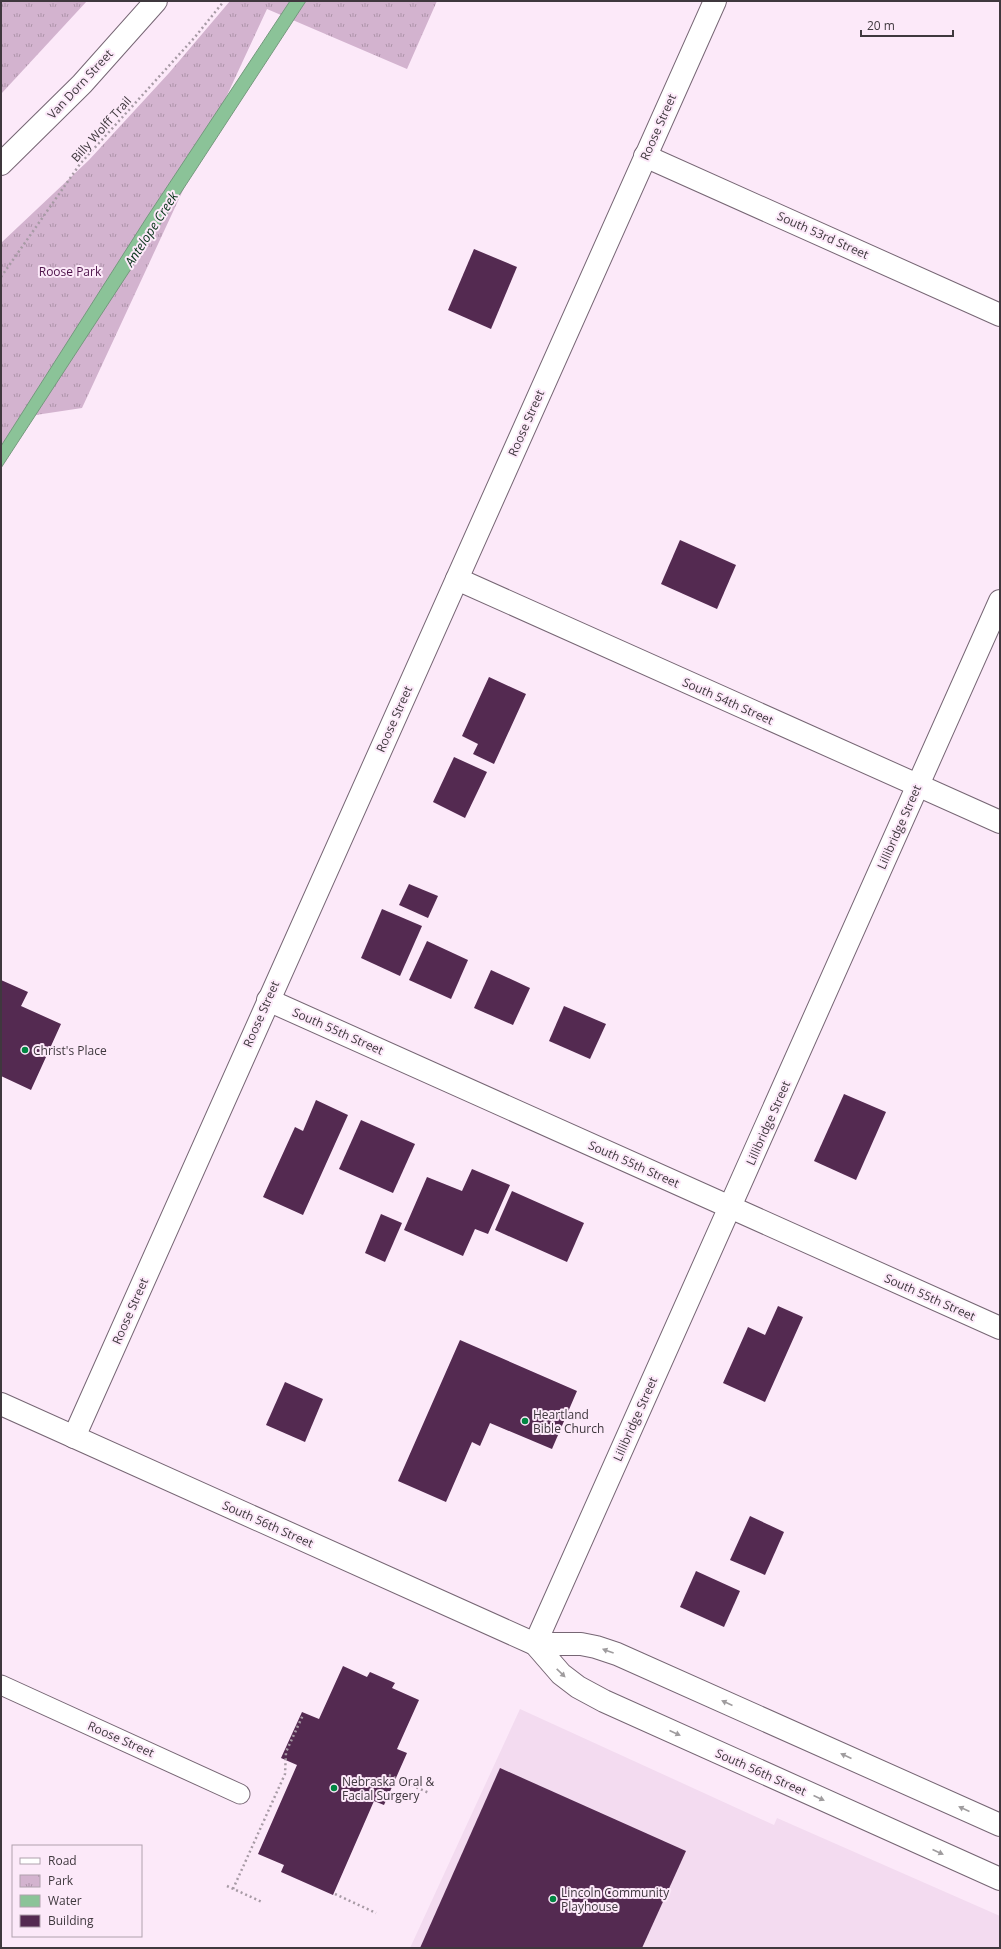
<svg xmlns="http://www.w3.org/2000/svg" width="1001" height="1949" font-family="'Open Sans',sans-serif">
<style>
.built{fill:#f3dbf0}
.park{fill:url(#park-tufts)}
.water{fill:#8bc398;stroke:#74997d}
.building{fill:#542a51}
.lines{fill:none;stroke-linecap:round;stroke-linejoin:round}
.lane-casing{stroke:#766674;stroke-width:21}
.street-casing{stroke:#766674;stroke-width:24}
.secondary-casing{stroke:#766674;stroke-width:24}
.path{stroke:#a79aa5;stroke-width:2.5;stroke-dasharray:2 3;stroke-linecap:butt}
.lane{stroke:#fff;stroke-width:19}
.street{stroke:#fff;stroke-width:22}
.secondary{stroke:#fff;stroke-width:22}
.oneway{fill:#9f9c9e}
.poi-dot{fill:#008541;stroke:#fce9f9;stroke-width:1.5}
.labels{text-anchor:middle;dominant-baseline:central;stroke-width:4;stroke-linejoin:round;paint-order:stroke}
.street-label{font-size:12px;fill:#3f383e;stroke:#fce9f9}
.park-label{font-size:12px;fill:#4f144c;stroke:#fce9f9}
.poi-label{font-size:12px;fill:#3f383e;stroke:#fce9f9;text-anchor:start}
.water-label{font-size:13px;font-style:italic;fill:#083419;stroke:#fce9f9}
</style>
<defs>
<pattern id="park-tufts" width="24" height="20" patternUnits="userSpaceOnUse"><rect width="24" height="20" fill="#d3b3cf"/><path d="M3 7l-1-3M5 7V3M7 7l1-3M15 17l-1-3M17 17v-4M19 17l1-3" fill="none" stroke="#ad93a9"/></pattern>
</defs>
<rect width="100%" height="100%" fill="#fce9f9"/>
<path class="built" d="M520 1709 774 1825 777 1818 1000 1916V1948H410Z"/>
<g class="park">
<path d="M1 1H87L1 94Z"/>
<path d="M230 1H437L407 69 267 9 82 408 29 416 1 457V243L89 160 169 73Z"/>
</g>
<path class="water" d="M290 1H306L1 468V446L147 217Z"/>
<g class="building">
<path d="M474 249 517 267 491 329 448 310Z"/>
<path d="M680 540 736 565 717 609 661 584Z"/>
<path d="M489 677 526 694 494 764 473 754 478 744 462 736Z"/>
<path d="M454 757 487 772 465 818 433 802Z"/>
<path d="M409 884 438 896 428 918 399 905Z"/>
<path d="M382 909 422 926 400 976 361 958Z"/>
<path d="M427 941 468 960 451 999 409 980Z"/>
<path d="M491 970 530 988 513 1025 474 1008Z"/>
<path d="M1 980 28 992 21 1006 61 1024 31 1090 1 1076Z"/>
<path d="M564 1006 606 1024 590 1059 549 1041Z"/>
<path d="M844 1094 886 1112 856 1180 814 1161Z"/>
<path d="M316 1100 348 1115 303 1215 263 1197 295 1127 303 1131Z"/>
<path d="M361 1120 415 1144 393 1193 339 1169Z"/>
<path d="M472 1169 510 1185 488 1234 475 1229 463 1256 404 1230 427 1177 462 1191Z"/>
<path d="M512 1191 584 1223 567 1262 495 1230Z"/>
<path d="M381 1214 402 1223 385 1262 365 1253Z"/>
<path d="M778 1306 803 1317 765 1402 723 1383 748 1327 765 1335Z"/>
<path d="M460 1340 577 1391 552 1449 490 1423 480 1446 472 1442 446 1502 398 1481Z"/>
<path d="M285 1382 323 1399 305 1442 266 1425Z"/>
<path d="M750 1516 784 1532 765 1575 730 1560Z"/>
<path d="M696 1571 740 1591 724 1627 680 1607Z"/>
<path d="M343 1666 367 1677 370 1672 395 1683 392 1688 419 1700 397 1749 407 1753 384 1805 374 1801 333 1895 281 1872 284 1865 258 1854 297 1765 281 1758 302 1712 319 1719Z"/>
<path d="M500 1768 686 1851 642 1948H420Z"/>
</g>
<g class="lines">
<defs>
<path id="lane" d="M1 1685 240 1794"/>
<g id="street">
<path d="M645 156 1000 315"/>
<path d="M457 579 1000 822"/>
<path d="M268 1000 1000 1328"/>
<path d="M74 1437 715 1"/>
<path d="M535 1644 1000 601"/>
</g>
<g id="secondary">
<path d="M1 164 82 84 156 1"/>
<path d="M1 1404 535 1644 561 1674 578 1687 604 1701 1000 1879"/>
<path d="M535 1644H581L596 1647 617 1654 1000 1825"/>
</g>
</defs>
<use href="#lane" class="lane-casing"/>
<use href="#street" class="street-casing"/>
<use href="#secondary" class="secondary-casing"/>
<g class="path">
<path d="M1 277 80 164 195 37 224 1"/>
<path d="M389 1775 429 1793"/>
<path d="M227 1886 262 1902"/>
<path d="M233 1889 285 1774 286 1752 303 1715"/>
<path d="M335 1894 376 1913"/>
</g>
<use href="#lane" class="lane"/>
<use href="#street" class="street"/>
<use href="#secondary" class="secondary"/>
</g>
<defs><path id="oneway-solid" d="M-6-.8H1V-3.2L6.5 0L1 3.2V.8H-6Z"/></defs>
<g class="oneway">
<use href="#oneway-solid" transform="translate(608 1651) rotate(-160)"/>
<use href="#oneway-solid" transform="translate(561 1673) rotate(44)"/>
<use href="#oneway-solid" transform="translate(727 1703) rotate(-156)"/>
<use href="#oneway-solid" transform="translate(675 1733) rotate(24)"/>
<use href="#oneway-solid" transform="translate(846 1756) rotate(-156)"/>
<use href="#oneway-solid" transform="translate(819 1798) rotate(24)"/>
<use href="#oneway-solid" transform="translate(964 1809) rotate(-156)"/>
<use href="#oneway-solid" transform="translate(938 1852) rotate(24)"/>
</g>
<g class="poi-dot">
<circle cx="25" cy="1050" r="4"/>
<circle cx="525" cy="1421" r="4"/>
<circle cx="334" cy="1788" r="4"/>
<circle cx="553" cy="1899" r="4"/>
</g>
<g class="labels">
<g class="street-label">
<text transform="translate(80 84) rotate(-47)">Van Dorn Street</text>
<text transform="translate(658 127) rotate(-66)">Roose Street</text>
<text transform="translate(101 129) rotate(-48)">Billy Wolff Trail</text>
<text transform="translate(823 235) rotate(24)">South 53rd Street</text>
<text transform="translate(526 423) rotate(-66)">Roose Street</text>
<text transform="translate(728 701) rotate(24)">South 54th Street</text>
<text transform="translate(394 719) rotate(-66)">Roose Street</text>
<text transform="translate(899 827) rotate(-66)">Lillibridge Street</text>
<text transform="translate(261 1014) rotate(-66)">Roose Street</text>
<text transform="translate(338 1031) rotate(24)">South 55th Street</text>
<text transform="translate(768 1123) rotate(-66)">Lillibridge Street</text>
<text transform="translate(634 1164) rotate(24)">South 55th Street</text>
<text transform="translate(930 1297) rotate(24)">South 55th Street</text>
<text transform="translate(130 1311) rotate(-66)">Roose Street</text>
<text transform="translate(635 1419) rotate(-66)">Lillibridge Street</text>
<text transform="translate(268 1524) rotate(24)">South 56th Street</text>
<text transform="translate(121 1739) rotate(24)">Roose Street</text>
<text transform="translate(761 1772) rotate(24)">South 56th Street</text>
</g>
<g class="park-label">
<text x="70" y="271">Roose Park</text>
</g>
<g class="poi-label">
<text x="33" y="1050">Christ's Place</text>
<text x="533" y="1414">Heartland<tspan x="533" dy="14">Bible Church</tspan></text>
<text x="342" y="1781">Nebraska Oral &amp;<tspan x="342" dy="14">Facial Surgery</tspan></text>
<text x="561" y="1892">Lincoln Community<tspan x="561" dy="14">Playhouse</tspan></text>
</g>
<g class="water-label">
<text transform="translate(151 229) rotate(-57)">Antelope Creek</text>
</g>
</g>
<rect width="1001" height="1949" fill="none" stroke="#3f383e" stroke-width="4"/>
<rect x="12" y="1845" width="130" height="92" fill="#fce9f9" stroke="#b0a2ae"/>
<rect x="20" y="1858" width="20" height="6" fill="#ffffff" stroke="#b0a2ae"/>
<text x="48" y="1865" font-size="12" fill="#3f383e">Road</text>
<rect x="20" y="1875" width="20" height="12" fill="url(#park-tufts)" stroke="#b0a2ae"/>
<text x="48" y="1885" font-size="12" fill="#3f383e">Park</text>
<rect x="20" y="1895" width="20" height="12" fill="#8bc398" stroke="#b0a2ae"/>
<text x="48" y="1905" font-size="12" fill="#3f383e">Water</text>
<rect x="20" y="1915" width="20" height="12" fill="#542a51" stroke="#b0a2ae"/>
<text x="48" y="1925" font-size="12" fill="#3f383e">Building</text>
<path d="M861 30v6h92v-6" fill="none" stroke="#3f383e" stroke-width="2"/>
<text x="867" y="30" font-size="12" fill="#3f383e" stroke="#fce9f9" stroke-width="3" paint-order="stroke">20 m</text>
</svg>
